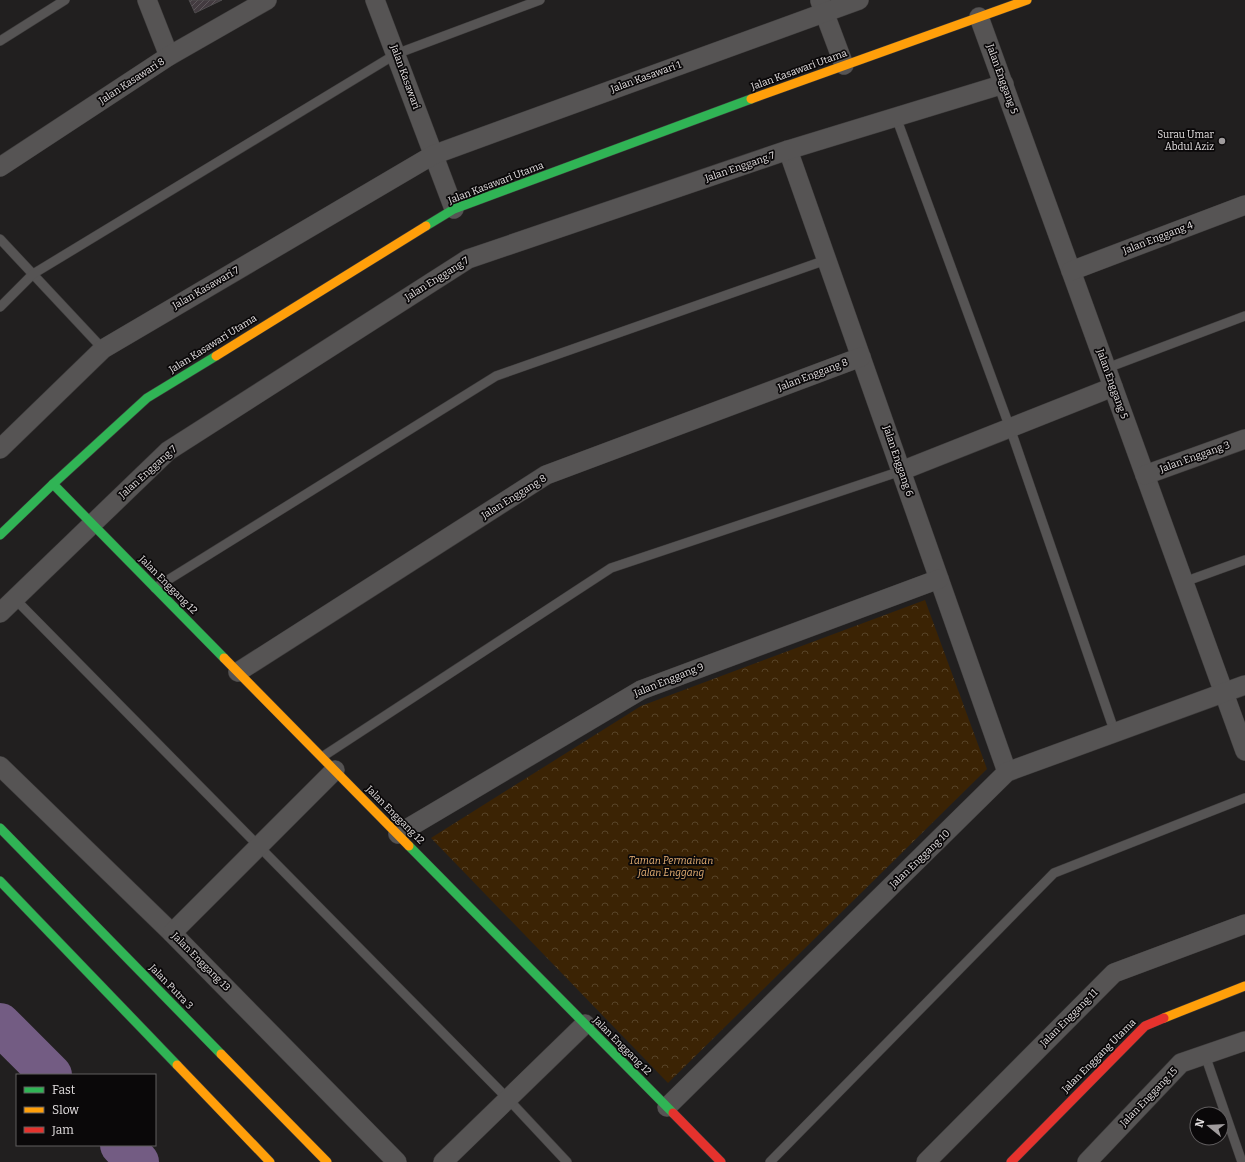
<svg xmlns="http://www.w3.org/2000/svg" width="1245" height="1162" font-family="Bitter,serif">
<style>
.forest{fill:url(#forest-crowns)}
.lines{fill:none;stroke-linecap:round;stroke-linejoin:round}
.river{stroke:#735c83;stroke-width:42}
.building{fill:url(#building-hatch);stroke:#4e4c4d}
.lane-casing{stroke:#3e3c3c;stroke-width:10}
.street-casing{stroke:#3e3c3c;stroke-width:20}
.fast-casing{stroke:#3e3c3c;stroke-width:10}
.slow-casing{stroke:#3e3c3c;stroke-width:10}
.jam-casing{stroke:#3e3c3c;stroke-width:10}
.lane{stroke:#565454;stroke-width:9}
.street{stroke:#565454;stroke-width:19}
.fast{stroke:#30b455;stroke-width:9}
.slow{stroke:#ff9f0a;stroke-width:9}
.jam{stroke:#e5322d;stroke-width:9}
.poi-dot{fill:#a09c9d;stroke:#0a0809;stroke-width:1.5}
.labels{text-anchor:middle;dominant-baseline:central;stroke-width:3.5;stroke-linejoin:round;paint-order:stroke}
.street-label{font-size:10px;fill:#e4e0e1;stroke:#0a0809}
.poi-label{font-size:10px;fill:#e4e0e1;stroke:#0a0809;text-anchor:end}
.park-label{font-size:10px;font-style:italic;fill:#eab376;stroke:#0a0809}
</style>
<defs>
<pattern id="forest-crowns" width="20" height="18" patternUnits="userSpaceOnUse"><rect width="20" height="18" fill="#3b2304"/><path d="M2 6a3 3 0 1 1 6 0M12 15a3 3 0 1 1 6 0" fill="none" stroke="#574328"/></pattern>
<pattern id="building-hatch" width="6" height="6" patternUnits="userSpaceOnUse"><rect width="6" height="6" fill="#433b40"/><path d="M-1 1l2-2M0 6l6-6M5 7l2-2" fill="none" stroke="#5e575b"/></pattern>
</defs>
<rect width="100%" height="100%" fill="#211f1f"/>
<path class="forest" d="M925 600 987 769 668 1083 431 838 641 706Z"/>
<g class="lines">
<g class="river">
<path d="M0 1024 51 1075"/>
<path d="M121 1145 138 1162"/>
</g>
</g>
<path class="building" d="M189 0H222L195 13Z"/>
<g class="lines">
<defs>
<g id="lane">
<path d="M0 41 65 0"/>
<path d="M896 117 1010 428 1115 733"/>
<path d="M0 239 103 349"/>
<path d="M0 307 33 274 396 54 540 0"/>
<path d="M1107 368 1245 316"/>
<path d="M1184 582 1245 560"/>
<path d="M155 588 496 376 826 260"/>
<path d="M14 598 508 1099 567 1162"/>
<path d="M322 757 611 568 901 471"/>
<path d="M1205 1055 1242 1162"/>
<path d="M770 1162 1054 873 1245 798"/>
</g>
<g id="street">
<path d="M147 0 169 56"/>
<path d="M375 0 454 209"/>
<path d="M820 1 844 65"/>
<path d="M979 17 1245 751"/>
<path d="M788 150 1007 772"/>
<path d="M0 167 169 56 267 0"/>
<path d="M1071 271 1245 205"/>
<path d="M0 449 103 349 433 155 859 0"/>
<path d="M901 471 1113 387"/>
<path d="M1145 475 1245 439"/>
<path d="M0 613 168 451 468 259 788 150 1004 84"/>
<path d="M238 672 546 475 861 357"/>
<path d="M0 766 172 933 397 1162"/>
<path d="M398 834 641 690 939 579"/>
<path d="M172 933 335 770"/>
<path d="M667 1107 1007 772 1245 685"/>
<path d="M443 1162 585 1024"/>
<path d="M926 1162 1114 973 1245 924"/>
<path d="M1087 1162 1181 1063 1245 1041"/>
</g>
<g id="fast">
<path d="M426 226 454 209 751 99"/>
<path d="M53 484 224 658"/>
<path d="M0 535 53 484 147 398 216 356"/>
<path d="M0 828 221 1054"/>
<path d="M409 846 673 1113"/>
<path d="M0 881 177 1065"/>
</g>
<g id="slow">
<path d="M751 99 1027 0"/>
<path d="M216 356 426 226"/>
<path d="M224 658 409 846"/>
<path d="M1164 1018 1245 986"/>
<path d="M221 1054 327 1162"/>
<path d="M177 1065 270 1162"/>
</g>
<g id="jam">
<path d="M673 1113 721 1162"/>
<path d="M1011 1162 1145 1026 1164 1018"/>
</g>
</defs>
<use href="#lane" class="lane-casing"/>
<use href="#street" class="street-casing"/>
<use href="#fast" class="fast-casing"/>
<use href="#slow" class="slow-casing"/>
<use href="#jam" class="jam-casing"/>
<use href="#lane" class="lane"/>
<use href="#street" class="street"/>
<use href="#fast" class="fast"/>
<use href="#slow" class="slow"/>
<use href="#jam" class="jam"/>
</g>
<circle class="poi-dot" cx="1222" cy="141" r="4"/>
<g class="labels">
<g class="street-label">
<text transform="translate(799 70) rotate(-20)">Jalan Kasawari Utama</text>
<text transform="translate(405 77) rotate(70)">Jalan Kasawari</text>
<text transform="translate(646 77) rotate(-20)">Jalan Kasawari 1</text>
<text transform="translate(1002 79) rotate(70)">Jalan Enggang 5</text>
<text transform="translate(132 81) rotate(-33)">Jalan Kasawari 8</text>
<text transform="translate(740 167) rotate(-19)">Jalan Enggang 7</text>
<text transform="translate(496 183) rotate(-21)">Jalan Kasawari Utama</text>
<text transform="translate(1158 238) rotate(-21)">Jalan Enggang 4</text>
<text transform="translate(437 279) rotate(-32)">Jalan Enggang 7</text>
<text transform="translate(206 288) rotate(-30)">Jalan Kasawari 7</text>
<text transform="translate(213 344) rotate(-32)">Jalan Kasawari Utama</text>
<text transform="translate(813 375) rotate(-21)">Jalan Enggang 8</text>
<text transform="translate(1112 384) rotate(70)">Jalan Enggang 5</text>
<text transform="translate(1195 457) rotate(-20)">Jalan Enggang 3</text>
<text transform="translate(898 461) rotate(71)">Jalan Enggang 6</text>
<text transform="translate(148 472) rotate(-42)">Jalan Enggang 7</text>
<text transform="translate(514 497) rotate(-32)">Jalan Enggang 8</text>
<text transform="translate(168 585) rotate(45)">Jalan Enggang 12</text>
<text transform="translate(669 680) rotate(-22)">Jalan Enggang 9</text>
<text transform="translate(395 815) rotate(45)">Jalan Enggang 12</text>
<text transform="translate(920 859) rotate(-44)">Jalan Enggang 10</text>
<text transform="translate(201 962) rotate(45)">Jalan Enggang 13</text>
<text transform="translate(171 987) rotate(46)">Jalan Putra 3</text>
<text transform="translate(1069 1018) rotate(-45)">Jalan Enggang 11</text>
<text transform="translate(622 1046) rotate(45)">Jalan Enggang 12</text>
<text transform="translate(1099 1056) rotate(-45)">Jalan Enggang Utama</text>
<text transform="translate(1149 1097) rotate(-46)">Jalan Enggang 15</text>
</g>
<g class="poi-label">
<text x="1214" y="135">Surau Umar<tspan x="1214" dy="12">Abdul Aziz</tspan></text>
</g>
<g class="park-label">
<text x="671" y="861">Taman Permainan<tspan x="671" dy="12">Jalan Enggang</tspan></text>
</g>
</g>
<rect x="16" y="1074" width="140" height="72" fill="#0a0809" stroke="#615e5f"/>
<rect x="24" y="1087" width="20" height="6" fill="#30b455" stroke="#615e5f"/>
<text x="52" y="1094" font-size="12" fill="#e4e0e1">Fast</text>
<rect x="24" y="1107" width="20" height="6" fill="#ff9f0a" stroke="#615e5f"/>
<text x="52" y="1114" font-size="12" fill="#e4e0e1">Slow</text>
<rect x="24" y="1127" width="20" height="6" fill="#e5322d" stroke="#615e5f"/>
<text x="52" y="1134" font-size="12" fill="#e4e0e1">Jam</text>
<g transform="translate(1209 1126) rotate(288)"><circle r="19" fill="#0a0809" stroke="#615e5f"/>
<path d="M0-3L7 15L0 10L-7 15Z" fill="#a09c9d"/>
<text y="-6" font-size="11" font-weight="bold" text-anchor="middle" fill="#e4e0e1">N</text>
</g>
</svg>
